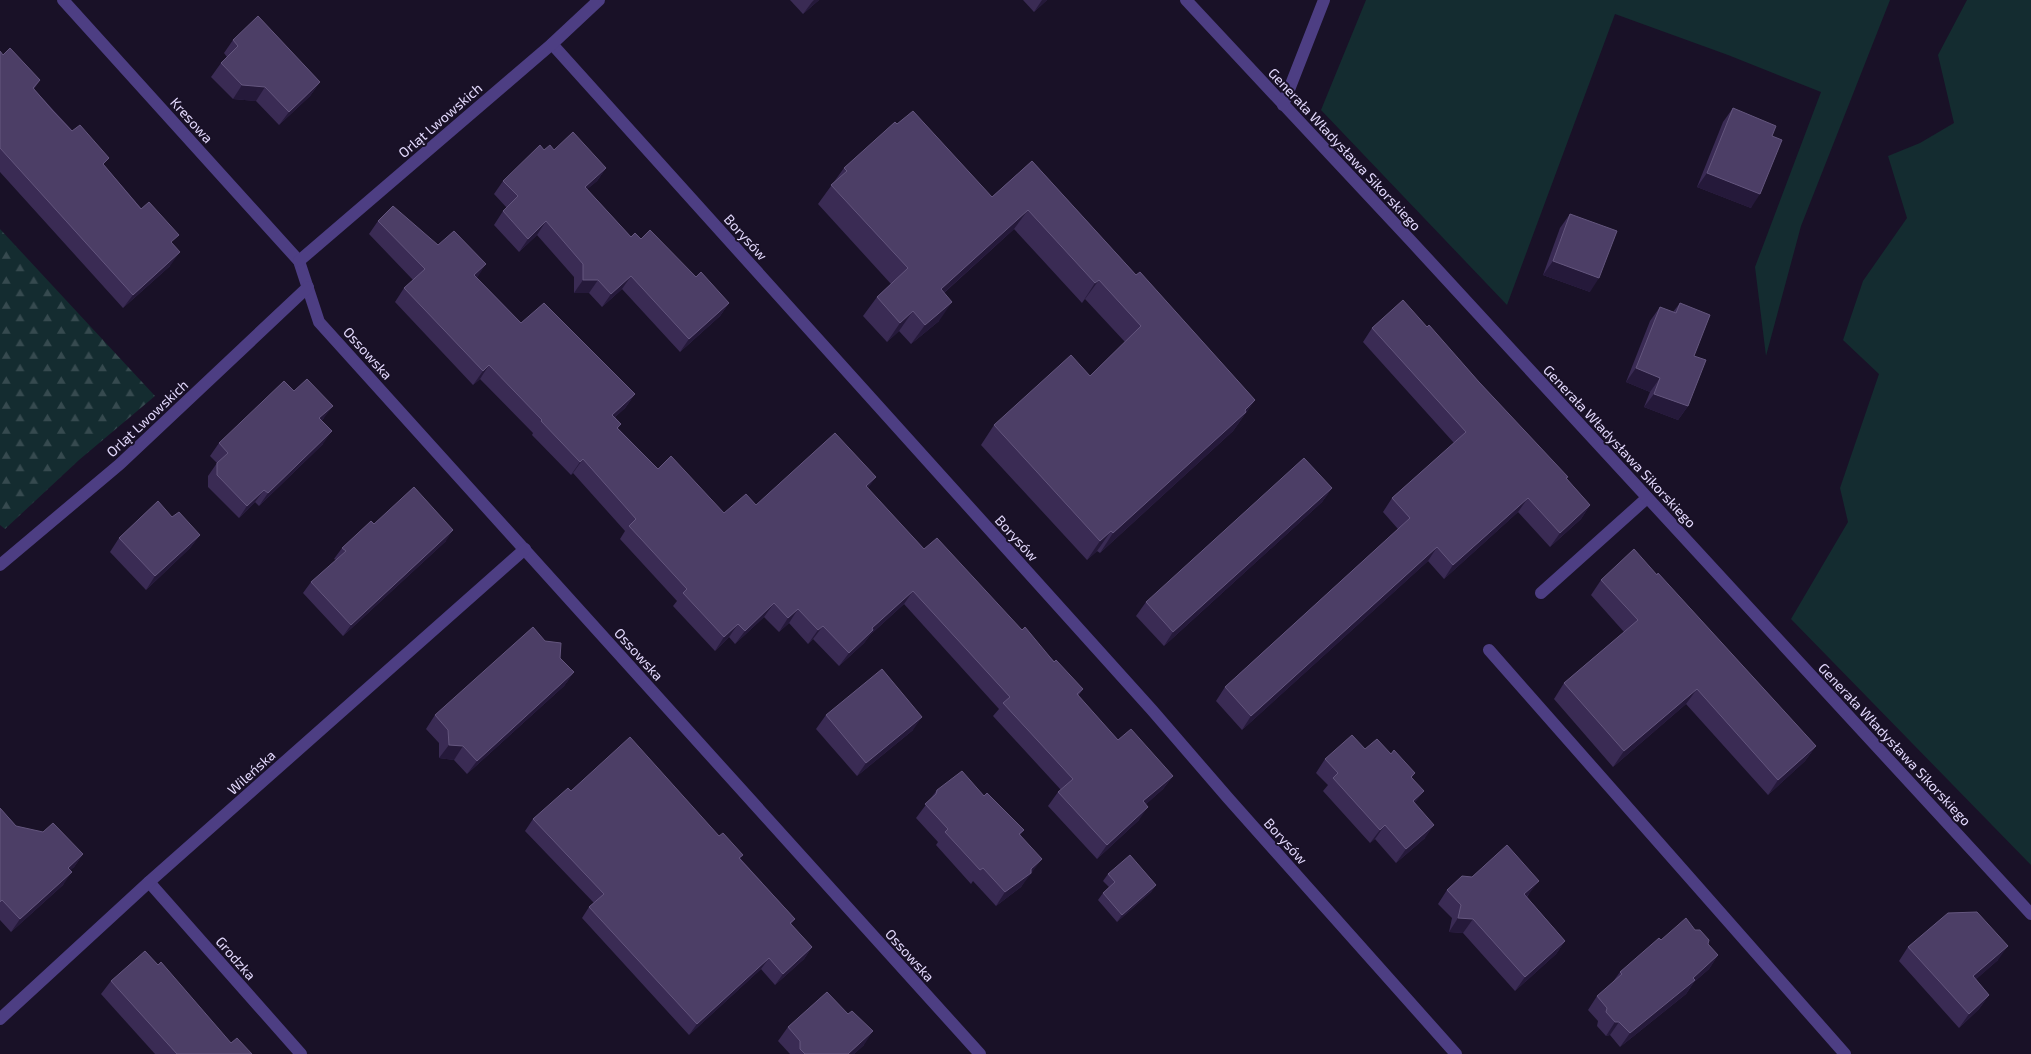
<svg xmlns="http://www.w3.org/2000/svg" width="2031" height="1054" font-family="'Exo 2',sans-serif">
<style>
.grass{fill:#142c30}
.forest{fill:url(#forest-firs)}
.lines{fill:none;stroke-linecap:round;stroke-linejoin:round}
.lane{stroke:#4d3e83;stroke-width:12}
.street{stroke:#4d3e83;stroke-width:12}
.wall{fill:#3a2b54}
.shaded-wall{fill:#25193a}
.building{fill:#4c3e66;stroke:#64567e}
.labels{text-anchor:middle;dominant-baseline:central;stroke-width:4;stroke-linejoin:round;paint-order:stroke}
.street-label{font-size:14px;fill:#e3d9fd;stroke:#191127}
</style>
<defs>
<pattern id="forest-firs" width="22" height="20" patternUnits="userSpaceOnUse" patternTransform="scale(1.25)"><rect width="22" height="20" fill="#142c30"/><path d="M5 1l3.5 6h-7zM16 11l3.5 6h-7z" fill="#364a4f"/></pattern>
</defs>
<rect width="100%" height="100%" fill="#191127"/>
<g class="grass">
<path d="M1366 0H1890L1801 226 1766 356 1755 267 1821 92 1728 55 1615 14 1507 305 1321 110Z"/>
<path d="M1967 0H2031V865L1791 619 1848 522 1840 488 1879 374 1843 340 1863 281 1907 218 1888 156 1920 143 1954 123 1938 55Z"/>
</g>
<path class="forest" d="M0 229 155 396 79 460 5 529 0 525Z"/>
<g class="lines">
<g class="lane">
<path d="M1541 593 1647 498"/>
<path d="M1489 650 1845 1054"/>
</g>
<g class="street">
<path d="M63 0 299 261 319 322 980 1054"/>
<path d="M1186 0 1412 242 2031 914"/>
<path d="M552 44 1152 710 1228 798 1456 1054"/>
<path d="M1283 105 1324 0"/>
<path d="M299 261 552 44 599 0"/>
<path d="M0 565 120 464 308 287"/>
<path d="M149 882 301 1054"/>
<path d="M0 1019 149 882 525 549"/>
</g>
</g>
<g class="wall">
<path d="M790 0H819L803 14Z"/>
<path d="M1023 0H1047L1034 12Z"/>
<path d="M233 40 320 82 310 96 279 125 256 101 233 99 211 77 221 63 227 57 224 53Z"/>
<path d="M0 51 3 55 40 80 34 89 104 165 172 244 170 266 123 308 0 172Z"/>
<path d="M1733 108 1772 136 1751 208 1697 187 1723 122Z"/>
<path d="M897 124 992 197 1032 161 1136 275 1255 400 1233 431 1100 553 1097 551 1087 560 981 445 994 425 1090 376 1125 342 1085 299 1082 303 1014 229 944 293 939 321 911 344 899 331 887 342 863 316 877 297 891 284 818 204 844 168Z"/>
<path d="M554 150 606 168 597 181 587 189 631 237 641 239 696 277 729 303 720 316 680 352 622 289 602 307 589 293H574V277L537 235 519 252 494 225 503 211 507 208 494 194 503 181Z"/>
<path d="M1570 214 1590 292 1543 275 1560 228Z"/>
<path d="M378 221 477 278 521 323 635 394 625 408 615 417 621 424 618 428 658 469 724 513 756 505 868 489 924 549 1022 630 1083 689 1078 696 1118 740 1173 776 1163 789 1146 804 1139 820 1097 859 1048 806 1058 792 1061 790 993 716 999 709 904 604 870 635 864 643 839 666 813 639 808 644 789 623 779 632 764 617 735 644 729 637 715 651 673 606 677 601 620 539 625 531 573 473 571 475 532 435 533 433 480 379 473 385 395 302 404 288 413 280 369 234Z"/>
<path d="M1680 303 1694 356 1688 406 1678 420 1644 407 1650 392 1626 382 1650 321 1660 307 1673 312Z"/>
<path d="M1427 327 1479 382 1566 478 1590 505 1581 519 1550 547 1518 512 1444 579 1428 561 1242 730 1216 701 1225 687 1398 529 1383 512 1392 498 1454 443 1363 342 1372 328Z"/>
<path d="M294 391 324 418 322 420 323 444 259 506 255 502 239 518 208 487V476L217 463 210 456 219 443Z"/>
<path d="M1332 488 1322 502 1164 646 1136 616 1146 602Z"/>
<path d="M172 517 200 535 190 548 146 590 110 552 119 538Z"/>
<path d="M374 524 446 541 343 636 303 593 311 582 336 560 334 559 342 548Z"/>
<path d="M1657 575 1816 746 1805 761 1768 795 1686 704 1613 767 1554 699 1564 683 1624 632 1591 595 1601 580Z"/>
<path d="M560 658 574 672 564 686 467 774 454 760 439 758V743L426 729 435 715Z"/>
<path d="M826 715 913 730 857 776 816 729Z"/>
<path d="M1365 749 1391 754 1415 773 1412 777 1415 803 1425 838 1396 863 1375 839 1370 843 1323 791 1328 785 1316 773 1325 759Z"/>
<path d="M937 790 984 796 1024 830 1020 835 1032 873 1028 876 1021 887 996 906 973 881 971 884 936 845 938 842 916 818Z"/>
<path d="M571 791 719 836 743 855 740 858 795 919 791 924 812 947 804 959 775 985 761 969 689 1035 582 918 589 907 594 903 525 831 533 819Z"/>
<path d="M0 808 16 826 83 854 74 867 70 870 63 885 11 932 0 920Z"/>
<path d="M1108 874 1156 885 1151 892 1117 922 1098 900 1103 893 1109 887 1103 881Z"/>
<path d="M1447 890 1529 894 1527 897 1565 941 1556 954 1515 991 1463 933 1449 932 1452 918 1438 904Z"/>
<path d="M1661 940 1708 944 1718 955 1709 969 1694 982 1686 994 1620 1047 1610 1035 1606 1036 1597 1026 1598 1021 1588 1010 1597 996 1612 983 1620 972Z"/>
<path d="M1908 947 1998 960 1976 979 1989 995 1979 1009 1959 1028 1899 961Z"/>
<path d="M111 981 231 1043 252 1054H155L101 994Z"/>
<path d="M788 1027 864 1045 854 1054H790L778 1041Z"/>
</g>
<g class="shaded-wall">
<path d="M814 0H819L803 14 812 2Z"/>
<path d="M1042 0H1047L1034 12Z"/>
<path d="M320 82 310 96 279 125 289 112Z"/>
<path d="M242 85 265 87 256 101 233 99Z"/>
<path d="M606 168 597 181 575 200 585 187Z"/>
<path d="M1707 173 1760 194 1751 208 1697 187Z"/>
<path d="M1028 210 1014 229 927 308 941 289Z"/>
<path d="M546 221 537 235 519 252 528 239Z"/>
<path d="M180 252 170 266 123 308 133 295Z"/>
<path d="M1553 261 1599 278 1590 292 1543 275Z"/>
<path d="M486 264 477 278 474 275Z"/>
<path d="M631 276 622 289 602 307 611 294Z"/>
<path d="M583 280H598L589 293H574Z"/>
<path d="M1099 280 1085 299 1082 303 1095 283Z"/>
<path d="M952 302 939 321 911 344 925 325Z"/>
<path d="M729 303 720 316 680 352 689 339Z"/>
<path d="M913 311 899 331 887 342 900 323Z"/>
<path d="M489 365 480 379 473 385 483 371Z"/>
<path d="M1636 368 1660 378 1650 392 1626 382Z"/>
<path d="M635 394 625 408 603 428 612 415Z"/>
<path d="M1654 394 1688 406 1678 420 1644 407Z"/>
<path d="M1255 400 1233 431 1100 553 1113 533Z"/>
<path d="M333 406 324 418 311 431 319 418Z"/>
<path d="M332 431 323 444 259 506 268 493Z"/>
<path d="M583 459 573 473 571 475 580 462Z"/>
<path d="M876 477 866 491V486Z"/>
<path d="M1332 488 1322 502 1164 646 1173 632Z"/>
<path d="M264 490 255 502 239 518 247 506Z"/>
<path d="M1528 498 1518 512 1444 579 1453 565Z"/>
<path d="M1590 505 1581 519 1550 547 1560 533Z"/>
<path d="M453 530 446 541 343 636 351 625Z"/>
<path d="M1111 531 1097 551 1087 560 1100 541Z"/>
<path d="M200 535 190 548 146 590 155 576Z"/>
<path d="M1437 547 1428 561 1242 730 1251 716Z"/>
<path d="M913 591 904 604 870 635 864 643 839 666 849 653 872 628Z"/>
<path d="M774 603 764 617 735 644 745 631Z"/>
<path d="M798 609 789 623 779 632 788 618Z"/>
<path d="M738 624 729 637 715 651 724 637Z"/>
<path d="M823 626 813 639 808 644 818 630Z"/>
<path d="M574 672 564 686 467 774 477 761Z"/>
<path d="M1697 689 1686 704 1613 767 1624 751Z"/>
<path d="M922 717 913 730 857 776 866 763Z"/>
<path d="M449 745 463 746 454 760 439 758Z"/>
<path d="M1816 746 1805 761 1768 795 1778 780Z"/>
<path d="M1173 776 1163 789 1134 815 1143 801Z"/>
<path d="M1424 791 1414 804 1413 801Z"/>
<path d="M1148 807 1139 820 1097 859 1107 845Z"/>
<path d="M1385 825 1375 839 1370 843 1380 830Z"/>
<path d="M1434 825 1425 838 1396 863 1406 849Z"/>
<path d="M83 854 74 867 59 880 68 868Z"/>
<path d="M1042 859 1021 887 996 906 1005 892Z"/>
<path d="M72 872 63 885 11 932 20 919Z"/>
<path d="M1539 881 1529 894 1515 907 1524 894Z"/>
<path d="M1156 885 1151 892 1117 922 1122 915Z"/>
<path d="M1458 918 1473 919 1463 933 1449 932Z"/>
<path d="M1565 941 1556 954 1515 991 1525 977Z"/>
<path d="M2008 946 1998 960 1964 990 1973 976Z"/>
<path d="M812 947 804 959 775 985 783 974Z"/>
<path d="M1718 955 1709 969 1694 982 1686 994 1620 1047 1630 1033Z"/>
<path d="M769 958 761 969 689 1035 697 1024Z"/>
<path d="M1989 995 1979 1009 1959 1028 1969 1014Z"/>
<path d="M1615 1022H1619L1610 1035 1606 1036Z"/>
<path d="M873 1031 864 1045 854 1054H848Z"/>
</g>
<g class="building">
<path d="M258 16 320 82 289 112 265 87 242 85 221 63 238 46 233 40Z"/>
<path d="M10 48 40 80 33 88 53 111 72 131 80 125 109 158 103 164 141 209 149 202 179 235 171 242 180 252 133 295 0 148V51L3 55Z"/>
<path d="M1733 108 1776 126 1772 136 1782 140 1760 194 1707 173Z"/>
<path d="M913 111 992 197 1032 161 1136 275 1140 272 1255 400 1245 410 1246 412 1113 533 1111 531 1100 541 994 425 1071 355 1090 376 1141 326 1099 280 1095 283 1028 210 941 289 952 302 925 325 913 311 900 323 877 297 908 268 831 185 847 171 844 168 895 122 897 124Z"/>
<path d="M573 132 606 168 585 187 631 237 635 233 641 239 650 230 696 277 701 272 729 303 689 339 631 276 611 294 598 280H583V264L546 221 528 239 503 211 518 196 503 181 540 145 544 150 550 145 554 150Z"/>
<path d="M393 206 438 245 454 231 486 264 474 275 521 323 544 303 635 394 612 415 621 424 617 428 658 469 671 456 724 513 746 494 756 505 835 433 876 477 866 486 924 549 937 538 1022 630 1025 627 1054 662 1056 660 1083 689 1077 694 1118 740 1131 729 1173 776 1143 801 1148 807 1107 845 1058 792 1073 779 1003 703 1010 697 913 591 872 628 873 630 849 653 823 626 818 630 798 609 788 618 774 603 745 631 738 624 724 637 683 593 687 589 629 526 636 519 583 459 580 462 541 421 542 420 489 365 483 371 404 288 425 269 378 221Z"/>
<path d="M1570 214 1617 231 1599 278 1553 261Z"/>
<path d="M1403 300 1427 327 1429 325 1479 382 1568 477 1566 478 1590 505 1560 533 1528 498 1453 565 1437 547 1251 716 1225 687 1410 518 1392 498 1466 432 1372 328Z"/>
<path d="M1680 303 1710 315 1694 356 1706 360 1688 406 1654 394 1660 378 1636 368 1660 307 1676 313Z"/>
<path d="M307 379 333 406 319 418 332 431 268 493 264 490 247 506 217 475V463L228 453 219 443 284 381 294 391Z"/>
<path d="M1304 458 1332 488 1173 632 1146 602Z"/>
<path d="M414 487 453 530 351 625 311 582 346 551 342 548 371 521 374 524Z"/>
<path d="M158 501 172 517 179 512 200 535 155 576 119 538Z"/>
<path d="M1634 549 1657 575 1658 573 1816 746 1778 780 1697 689 1624 751 1564 683 1638 620 1601 580Z"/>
<path d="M533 627 545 641 561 643 560 658 574 672 477 761 463 746 449 745 448 730 435 715Z"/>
<path d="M882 669 922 717 866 763 826 715Z"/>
<path d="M1352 735 1365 749 1377 739 1391 754 1394 750 1415 773 1411 777 1424 791 1413 801 1434 825 1406 849 1385 825 1380 830 1333 778 1338 773 1325 759Z"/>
<path d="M630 737 719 836 723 833 743 855 739 858 795 919 790 923 812 947 783 974 769 958 697 1024 589 907 604 894 533 819 568 788 571 791Z"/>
<path d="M962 771 984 796 987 793 1024 830 1019 834 1042 859 1031 869V873L1005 892 983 868 980 870 945 832 948 829 925 804 936 794 937 790Z"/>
<path d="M0 808 16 826 43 832 53 823 83 854 68 868 72 872 20 919 2 900 0 902Z"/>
<path d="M1507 845 1539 881 1524 894 1565 941 1525 977 1473 919 1458 918 1461 905 1447 890 1462 876 1472 877Z"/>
<path d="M1130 855 1156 885 1122 915 1103 893 1115 882 1108 874Z"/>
<path d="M1977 912 2008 946 1973 976 1989 995 1969 1014 1908 947 1948 913Z"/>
<path d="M1686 918 1695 930H1700L1709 940 1708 944 1718 955 1693 978 1695 980 1630 1033 1619 1022H1615L1606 1012 1607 1008 1597 996 1622 974 1620 972 1659 938 1661 940Z"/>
<path d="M145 951 158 965 161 962 231 1043 237 1038 252 1054H177L111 981Z"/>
<path d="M827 992 848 1014 852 1011 873 1031 848 1054H805L800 1049V1041L788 1027Z"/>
</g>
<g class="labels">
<g class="street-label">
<text transform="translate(192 120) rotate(48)">Kresowa</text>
<text transform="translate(440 120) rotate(-41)">Orląt Lwowskich</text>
<text transform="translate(1345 149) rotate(47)">Generała Władysława Sikorskiego</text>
<text transform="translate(746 237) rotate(48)">Borysów</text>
<text transform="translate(368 353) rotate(48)">Ossowska</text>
<text transform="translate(147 418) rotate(-43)">Orląt Lwowskich</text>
<text transform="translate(1620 446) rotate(47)">Generała Władysława Sikorskiego</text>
<text transform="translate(1017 538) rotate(48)">Borysów</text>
<text transform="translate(639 654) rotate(48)">Ossowska</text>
<text transform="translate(1895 744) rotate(47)">Generała Władysława Sikorskiego</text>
<text transform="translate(251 772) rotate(-42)">Wileńska</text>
<text transform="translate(1286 841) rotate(48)">Borysów</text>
<text transform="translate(910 955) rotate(48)">Ossowska</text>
<text transform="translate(236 958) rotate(49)">Grodzka</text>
</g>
</g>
</svg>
